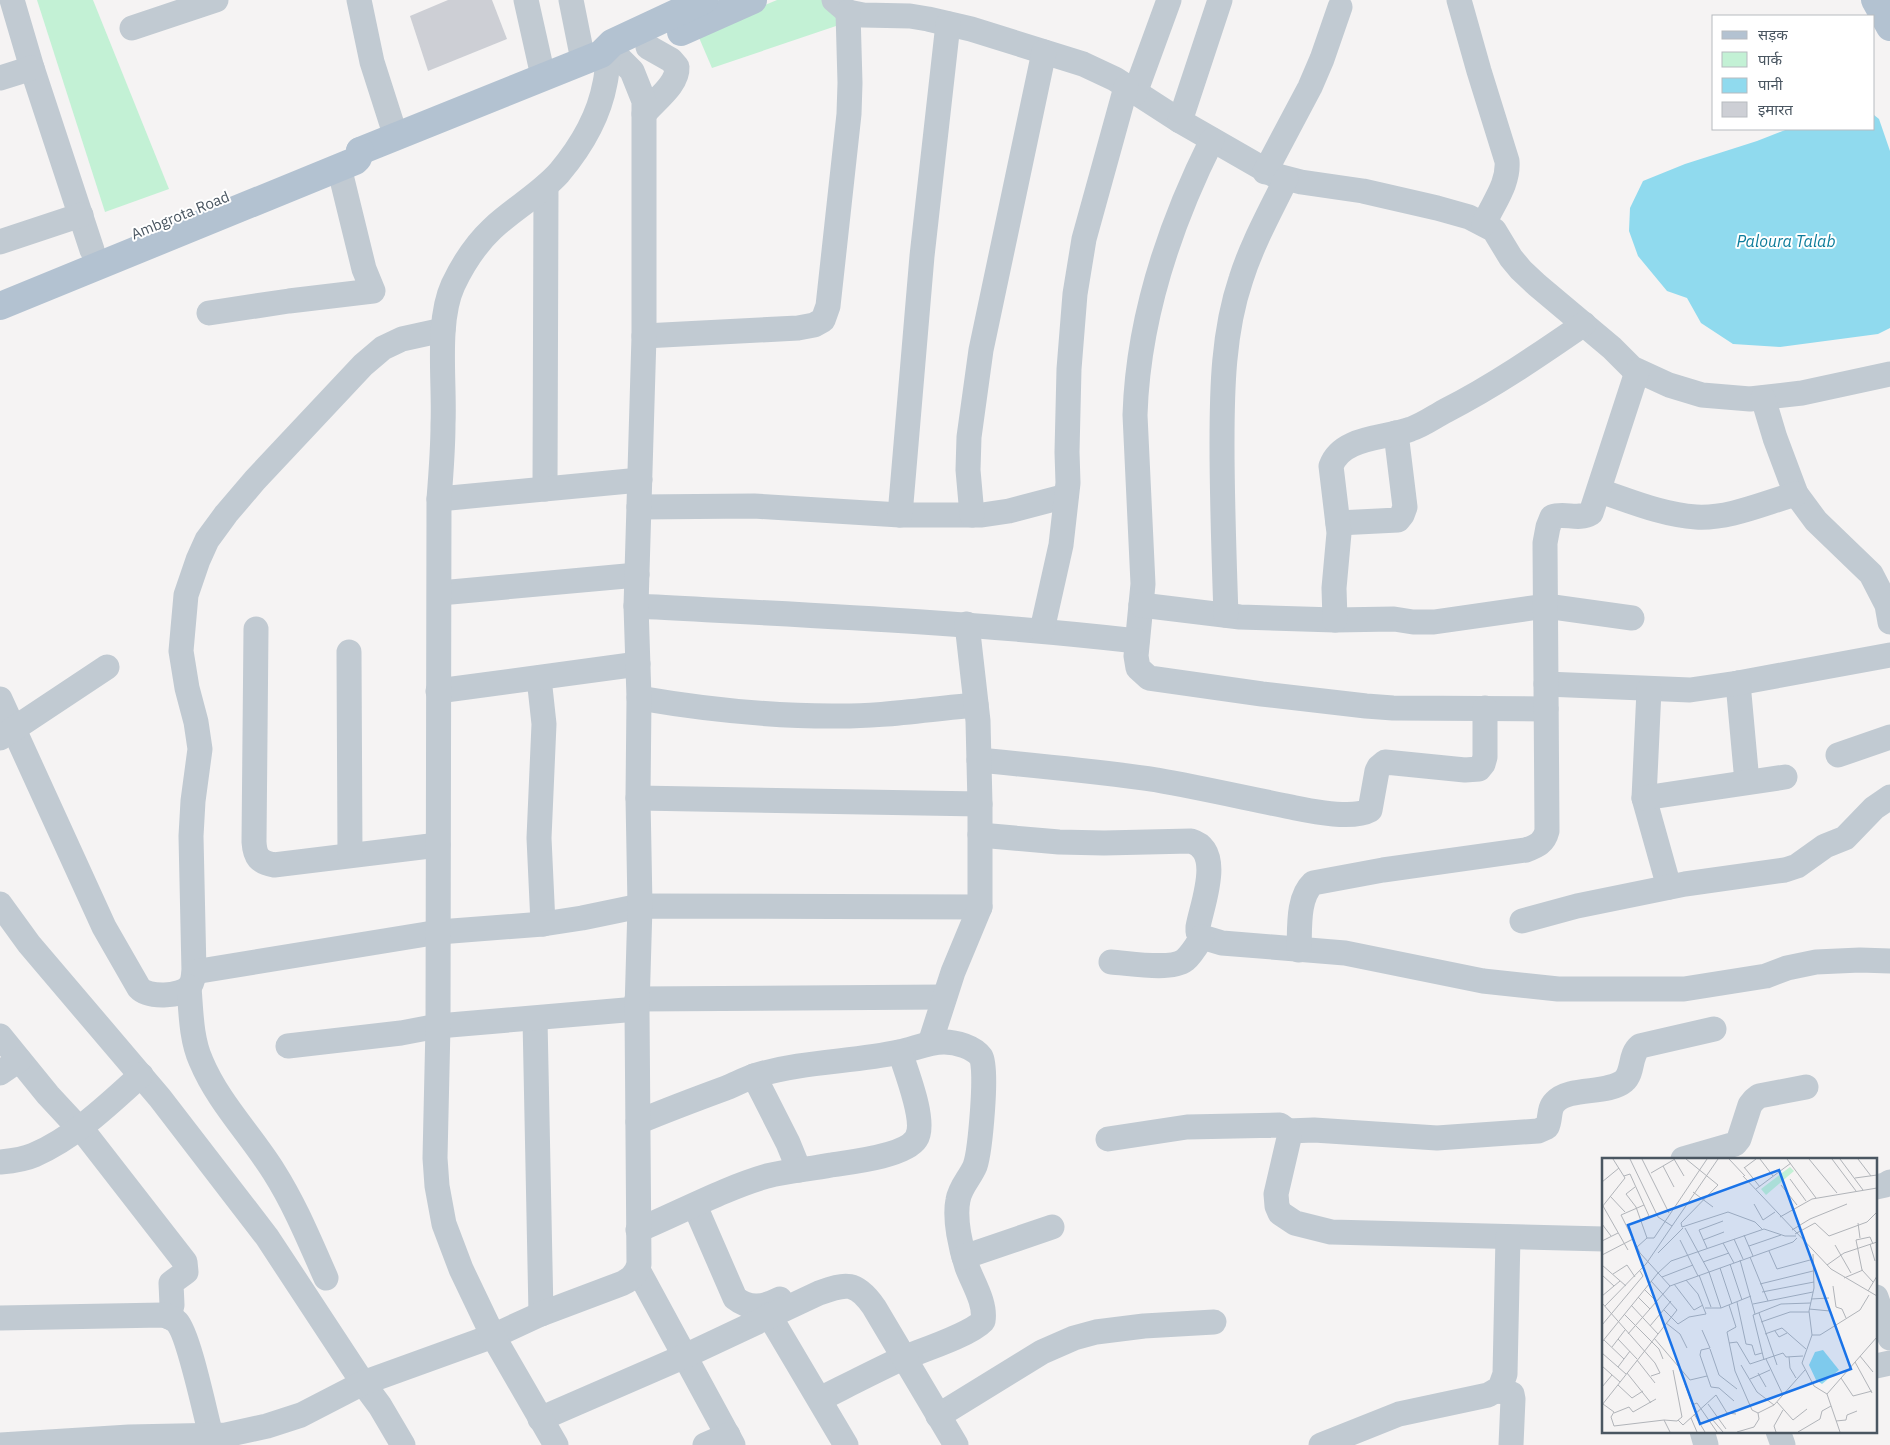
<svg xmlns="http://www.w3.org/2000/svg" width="1890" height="1445" font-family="'IBM Plex Sans','Noto Sans Devanagari',sans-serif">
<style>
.green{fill:#c3f1d5}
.water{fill:#90daee}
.building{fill:#cdcfd5}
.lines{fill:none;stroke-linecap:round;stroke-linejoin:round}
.minor{stroke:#c1cad2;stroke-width:25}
.major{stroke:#b3c2d1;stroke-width:28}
.labels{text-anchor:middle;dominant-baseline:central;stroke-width:4;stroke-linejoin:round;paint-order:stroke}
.street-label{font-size:15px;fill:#4a5661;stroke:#fff}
.water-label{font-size:16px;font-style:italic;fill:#0c7c9b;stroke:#fff}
.inset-road{fill:none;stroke:#b1b4b9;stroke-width:1}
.view{fill:#1a73e8;fill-opacity:0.15;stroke:#1a73e8;stroke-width:2.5}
.inset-edge{fill:none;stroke:#4a5661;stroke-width:2.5}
</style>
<rect width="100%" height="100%" fill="#f5f3f3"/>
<g class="green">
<path d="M37 0H93L169 189 105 212Z"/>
<path d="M777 0H828L839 25 712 68 697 33Z"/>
</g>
<path class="water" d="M1874 115 1879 119 1890 151V328L1878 334 1780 347 1733 344 1701 323 1687 298 1667 291 1638 256 1629 231 1630 208 1643 181 1685 164 1757 141 1788 129H1874Z"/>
<path class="building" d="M448 0H492L507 39 428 71 410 16Z"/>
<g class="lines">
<g class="minor">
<path d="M12 0 32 68 92 250"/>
<path d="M359 0 372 62 396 137"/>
<path d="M526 0 543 76"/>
<path d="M571 0 583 60"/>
<path d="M834 0 848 12 863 15 910 16 928 19 971 29 1083 64 1115 79 1180 121 1274 175 1301 182 1363 191 1437 208 1469 217 1494 230 1511 258 1521 270 1537 285 1612 348 1632 368 1669 385 1702 395 1750 399 1802 393 1890 374"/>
<path d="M1459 0 1479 71 1507 161C1509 184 1493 203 1484 224"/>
<path d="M132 28 216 0"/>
<path d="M0 78 32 68"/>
<path d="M1135 93 1169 0"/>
<path d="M644 114C654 101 678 85 677 67L671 60 648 47"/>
<path d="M1180 121 1220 0"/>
<path d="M1212 140C1169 226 1138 319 1135 415L1143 584 1136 656 1138 668 1149 678 1262 694 1366 706 1393 708 1546 709"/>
<path d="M1265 172 1310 87 1322 59 1340 7"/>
<path d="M0 242 81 215"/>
<path d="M209 313 289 301 373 291 364 269 339 167"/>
<path d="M644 336 798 328 814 325 823 320 828 306 849 114 850 83 848 12"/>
<path d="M1763 398 1775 438 1796 494 1816 521 1871 574 1887 605 1890 622"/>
<path d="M545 489 546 186"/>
<path d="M1600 491C1630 501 1663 515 1696 517 1729 519 1764 503 1796 494"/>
<path d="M439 499 640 480"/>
<path d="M639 507 754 506 900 515H982L1009 511 1066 496"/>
<path d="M900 515 922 256 948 24"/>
<path d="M972 515 968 470 969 437 981 350 1044 52"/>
<path d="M1338 523 1398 520 1402 515 1405 507 1396 433"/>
<path d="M440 593 637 575"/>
<path d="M1141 605 1240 617 1335 620 1394 619 1413 622H1434L1546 606 1632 618"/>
<path d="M636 606C804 615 971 622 1137 641"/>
<path d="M1226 615C1224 558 1222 501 1222 444 1222 390 1223 332 1241 279 1252 244 1270 212 1286 179"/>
<path d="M1335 620 1334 588 1339 533 1331 466C1342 436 1385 439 1411 429 1423 425 1434 417 1445 411 1494 386 1539 355 1584 324"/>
<path d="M256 629 254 842C255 857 259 862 274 865L438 845"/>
<path d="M1042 630 1061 545 1068 483 1067 452 1069 369 1075 294 1084 239 1126 87"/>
<path d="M349 652 350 855"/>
<path d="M539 678 544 724 539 838 543 924"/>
<path d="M1738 683 1747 782"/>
<path d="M1546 684 1690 690 1738 683 1890 655"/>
<path d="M1649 690 1644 798 1669 887"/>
<path d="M438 691 638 664"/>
<path d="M639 698C703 709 767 716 832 716 880 717 928 709 976 705"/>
<path d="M0 699 104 927 139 988C148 998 180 997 189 987 193 983 193 977 194 972L191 836 193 801 200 749 196 722 187 688 181 651 186 595 198 560 207 540 226 514 255 480 363 365 383 348 402 339 443 330"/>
<path d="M0 738 107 667"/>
<path d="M1838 755 1890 737"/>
<path d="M979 760C1038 766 1098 771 1157 780 1202 788 1246 798 1291 807 1311 811 1352 820 1370 810L1377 771 1379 767 1385 762 1465 770 1479 769 1483 764 1485 757V708"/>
<path d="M638 798 980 804"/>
<path d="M1644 798 1785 777"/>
<path d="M980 835 1059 842 1104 843 1191 841C1224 851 1202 904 1198 927V932L1202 937 1222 943 1345 953 1483 981 1558 989H1684L1766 976 1787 968 1816 962 1860 960 1890 961"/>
<path d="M0 904 29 944 160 1098 267 1237 363 1383 380 1406 403 1445"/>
<path d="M1522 921 1577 906 1685 884 1785 870 1797 866 1825 846 1845 838 1874 808 1890 797"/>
<path d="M1299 950C1300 929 1297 898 1313 883L1383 870 1526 850C1537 846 1544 843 1547 831L1545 543 1548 527 1552 517C1565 512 1578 521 1591 513L1637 372"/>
<path d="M1111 962C1129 963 1171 971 1185 960 1192 954 1197 945 1202 937"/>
<path d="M194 972 439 932 543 924 582 918 640 906 980 907"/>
<path d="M189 987C191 1011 191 1039 201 1061 218 1102 251 1135 274 1172 295 1205 310 1242 326 1278"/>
<path d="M637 999 944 997"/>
<path d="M535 1019 541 1314"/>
<path d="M0 1036 48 1095 74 1123 80 1127 185 1262 186 1272 171 1283 172 1305 169 1317"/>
<path d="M930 1043 953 972 980 907V804L978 721 967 624"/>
<path d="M288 1046 401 1033 438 1026 637 1009"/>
<path d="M0 1073 19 1060"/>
<path d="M754 1076 788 1143 799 1170"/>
<path d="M638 1122C667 1110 696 1099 726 1088 736 1084 747 1078 757 1075 804 1061 853 1062 899 1052 914 1049 928 1042 944 1042 956 1042 974 1047 981 1057 988 1068 980 1152 975 1166 970 1178 960 1187 958 1200 954 1219 961 1249 967 1267 973 1283 986 1303 983 1321 970 1335 923 1350 903 1358 875 1371 848 1385 820 1399"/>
<path d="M1288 1131 1314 1130 1437 1138 1538 1131 1547 1127C1551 1119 1548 1109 1555 1102 1570 1086 1607 1095 1624 1081 1634 1072 1629 1055 1640 1046L1714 1029"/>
<path d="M1108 1139 1187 1127 1280 1125 1288 1131 1289 1138 1276 1194 1277 1206 1280 1213 1295 1223 1331 1232 1604 1239"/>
<path d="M1683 1159 1735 1144 1739 1139 1750 1105 1754 1100 1759 1096 1806 1087"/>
<path d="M0 1162C11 1161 23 1160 34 1155 75 1137 108 1105 141 1075"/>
<path d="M1876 1187 1885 1185 1890 1182"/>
<path d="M695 1206 735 1298C750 1310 764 1307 780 1299"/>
<path d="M638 1230C679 1213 725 1188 767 1176 788 1171 810 1169 831 1165 851 1162 905 1156 916 1139 927 1123 906 1071 900 1052"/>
<path d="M964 1257 1052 1227"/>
<path d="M638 1270 733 1445"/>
<path d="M1876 1297 1890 1338"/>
<path d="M769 1315 846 1445"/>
<path d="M0 1318 163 1315C168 1316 173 1318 177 1322 189 1335 205 1414 211 1435"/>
<path d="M1876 1366 1890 1363"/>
<path d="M1496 1391 1507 1392 1512 1394 1513 1399 1511 1445"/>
<path d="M938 1416 1042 1352 1074 1338 1096 1332 1144 1326 1214 1322"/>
<path d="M540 1419 685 1356 819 1293C846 1283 856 1281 874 1307L956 1445"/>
<path d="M1702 1431 1706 1445"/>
<path d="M1778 1431 1783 1445"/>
<path d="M0 1445 129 1437 226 1435 267 1426 301 1415 363 1383 493 1336 541 1314 618 1285C629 1281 636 1276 639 1264L637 1009 640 906 638 798 639 698 636 606 644 336V101L632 71 620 59"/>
<path d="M556 1445 493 1336 461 1269 444 1224 437 1186 435 1158 438 1026 439 499C441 474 443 449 443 424 445 383 436 322 453 285 462 266 476 244 492 229 513 209 539 195 559 173 580 148 599 116 605 83 607 75 607 66 608 57"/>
<path d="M705 1445 728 1435"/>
<path d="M1321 1445 1399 1414 1488 1395 1500 1388 1505 1374 1508 1237"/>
</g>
<g class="major">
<path d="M1875 0 1890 27"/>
<path d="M681 32 753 0"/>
<path d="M360 151 601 54 612 43 704 0"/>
<path d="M0 306 355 161 358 158 360 151"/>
</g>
</g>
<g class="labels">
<g class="street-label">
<text transform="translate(180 215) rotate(-22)">Ambgrota Road</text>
</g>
<g class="water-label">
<text x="1786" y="241">Paloura Talab</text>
</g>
</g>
<g transform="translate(1602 1158)">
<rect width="275" height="275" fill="#f5f3f3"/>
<path d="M188 9 192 13 164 37 159 31Z" fill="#c3f1d5"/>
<path d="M221 192 237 212 220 226 214 222 207 207 213 194Z" fill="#90daee"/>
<path class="inset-road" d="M28 1 56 59 70 68M40 1 67 55M72 1 82 18M84 1 116 27 79 65 80 69 126 54 153 64 160 71M127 1 143 18M158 1 171 18M185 1 214 40M207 1 235 35M230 1 254 33M238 1 261 32M256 1 269 18M61 8 72 29M142 9 158 29M142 10 154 1M49 15 73 1M22 18 28 16 47 58 39 62M141 18 229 111 275 138M253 20 275 17M188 21 204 43M0 24 17 10M179 27 195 47M33 29 24 36 34 49 45 80 35 89M154 31 189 5M91 34 111 49M8 38 23 54M152 46 161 62 173 54M42 47 19 57 38 95 68 128 191 84 195 80M1 48 26 92M0 49 23 20 11 1M178 59 210 41 275 30M256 65 258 80M0 66 9 78M83 70 107 114 119 150M190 72 208 61 245 46M193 76 213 65 227 78 265 64 275 54M142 77 151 98M45 80H52L105 1M132 81 141 101M78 82 96 118M101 82 122 74M0 83 16 75M121 85 132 105M268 86 273 103M233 87 249 115M147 88 179 77M105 90 97 72 121 63M167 93 175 111 208 102M56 95 81 70M211 96 212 130 207 153 210 177 200 205 212 228 225 236M0 97 31 81M148 99 166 143M138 102 153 156M101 104 127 95M128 106 140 142M0 107 24 128M225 107 242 95 275 84M118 110 130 146M11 116 25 107 33 119M0 117 12 128M97 117 109 149M60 119 91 107M242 120 261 112M271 124 260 112 254 82 268 79 271 86M72 126 92 152 101 147M158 126 211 113M231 128 234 149 240 151 244 160M42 131 54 143M266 133 275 118M160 134 212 124M0 138 18 123M36 139 48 151M209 141 227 140M135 144 144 186 150 187 153 197 160 195M0 145 53 205 58 215 49 218M151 146 211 134M29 147 56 176M127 147 134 169 125 174 133 213 150 252 156 255M3 148 44 106 116 1M103 150H119L149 138M207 151 228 153M62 152 76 166 87 159 104 156 96 136 84 122M157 155 175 207M22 156 57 191 61 201M159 164 188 154H207M64 165 78 176 85 190M0 167 41 118 38 113M48 168 69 143M100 172 108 190 99 192 98 197 109 229 117 230 132 243M173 173 177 179 185 175M26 176 68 128M163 176 180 170 204 191M210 177H218L258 152 267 137M52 180 88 222 105 218M16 181 35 201M2 182 22 201M0 184 56 115 69 103 162 71 183 78H194M127 185 135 184 148 206 181 195 184 199 201 198M10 189 23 172M108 191 117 217 135 231M0 195 24 216M258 198 271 214M187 199 188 210 194 220M164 201 181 237M35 202 53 225M162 202 151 157 179 146 209 145M253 204 270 235M139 207 155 234 172 247M0 208 18 224M16 209 28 193M25 215 49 245M156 215 164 229M239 220 251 238 270 233M148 221 168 212M83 226 92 251M16 227 30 240 41 233M0 229 10 217M175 244 191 262 205 251M1 246 12 254 9 259 12 268 62 262 68 274M106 246 124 271M0 247 75 152 49 123M90 247 95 245 115 274M12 255 27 249 31 254 54 241M92 256 103 274M89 260 95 274M110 261 121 274M62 262 75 263 80 259 71 212M76 262 81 267 114 237 125 255 134 256M234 263 244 262 245 257 255 253M135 274 152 269 157 261 156 255 172 247 203 212M174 274 172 268 181 252M196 274 218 261 220 253 229 248M238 274 225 236 275 179"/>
<path class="view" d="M177 12 249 211 98 266 26 67Z"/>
<rect width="275" height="275" class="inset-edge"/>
</g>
<rect x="1712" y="15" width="162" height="115" fill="#ffffff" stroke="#b7bbc0"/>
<rect x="1722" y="31" width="25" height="8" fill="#b3c2d1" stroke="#b7bbc0"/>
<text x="1758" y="40" font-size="15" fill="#4a5661">सड़क</text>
<rect x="1722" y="52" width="25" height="15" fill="#c3f1d5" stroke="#b7bbc0"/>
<text x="1758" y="65" font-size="15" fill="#4a5661">पार्क</text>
<rect x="1722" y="78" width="25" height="15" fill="#90daee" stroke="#b7bbc0"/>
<text x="1758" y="90" font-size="15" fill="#4a5661">पानी</text>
<rect x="1722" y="102" width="25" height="15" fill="#cdcfd5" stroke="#b7bbc0"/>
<text x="1758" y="115" font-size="15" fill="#4a5661">इमारत</text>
</svg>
